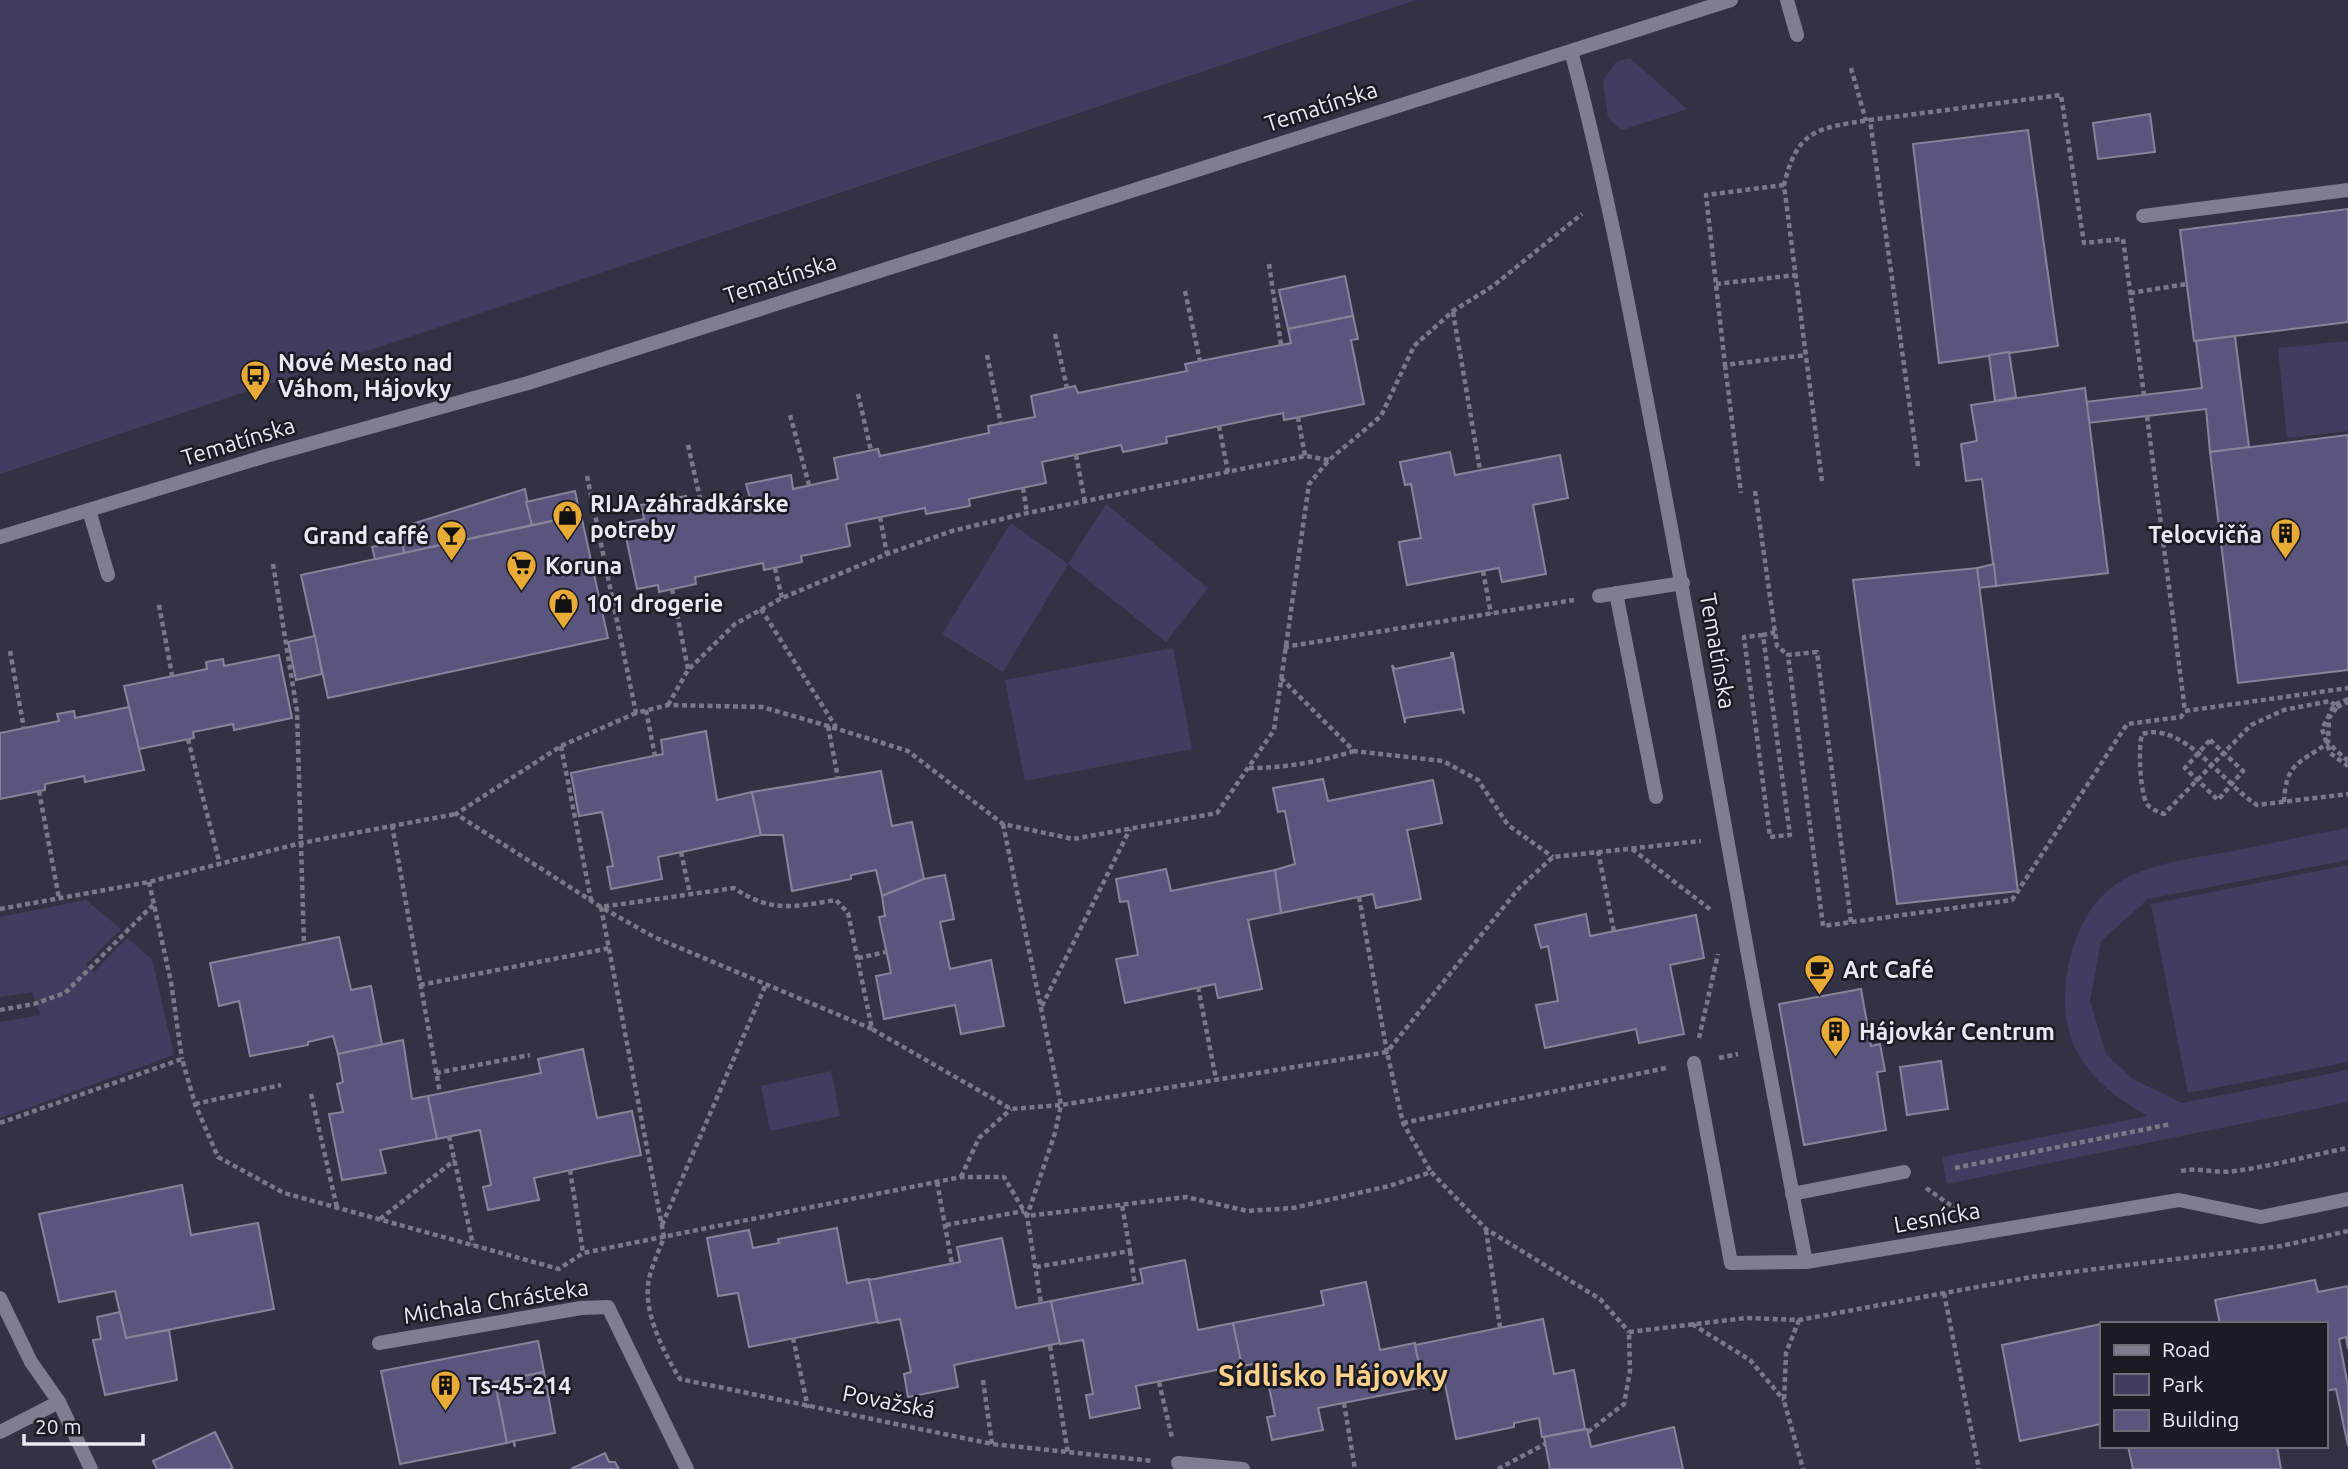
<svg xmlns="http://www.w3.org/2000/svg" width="2348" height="1469" font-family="Ubuntu,sans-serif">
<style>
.green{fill:#413d60}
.building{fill:#5a557d;stroke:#86849b;stroke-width:2}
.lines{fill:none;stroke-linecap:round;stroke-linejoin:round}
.path{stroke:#7a7989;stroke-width:4.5;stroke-dasharray:5 3.5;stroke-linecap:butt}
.service{stroke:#7f7e91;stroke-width:14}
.minor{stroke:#7f7e91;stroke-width:14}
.labels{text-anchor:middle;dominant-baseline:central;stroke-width:5;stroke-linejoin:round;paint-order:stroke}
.street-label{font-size:23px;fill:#e9e9f5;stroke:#1b1b24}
.poi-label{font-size:23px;font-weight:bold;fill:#e9e9f5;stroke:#1b1b24;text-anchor:start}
.district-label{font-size:30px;font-weight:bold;fill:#fcd18b;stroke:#1b1b24}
</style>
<rect width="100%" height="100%" fill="#333245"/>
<g class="green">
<path d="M0 0H1416L0 474Z"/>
<path d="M1630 58 1687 109 1622 130 1608 118 1603 81 1616 62Z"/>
<path d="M2348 341V431L2287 438 2278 348Z"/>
<path d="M1106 504 1208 588 1166 642 1068 564 1003 672 942 634 1011 523 1068 564Z"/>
<path d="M1173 648 1192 749 1025 781 1005 680Z"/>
<path d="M2348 828V860L2148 899 2101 941 2090 1001 2106 1054 2133 1079 2182 1103 2348 1070V1102L1947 1184 1942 1157 2148 1116C2100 1089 2064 1057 2065 997 2066 959 2079 913 2111 888 2144 863 2189 859 2228 852 2268 844 2308 835 2348 828Z"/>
<path d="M2348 865V1062L2188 1093 2151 904Z"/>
<path d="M86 900 121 929 86 964 94 972 127 938 152 959 174 1055 0 1118V1022L41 1015 32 992 0 997V917Z"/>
<path d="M831 1071 840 1116 770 1131 761 1086Z"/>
</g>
<g class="building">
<path d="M2150 114 2155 152 2098 159 2093 123Z"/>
<path d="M2028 130 2058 346 1939 363 1913 144Z"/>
<path d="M2348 209V322L2194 341 2180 230Z"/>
<path d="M1345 276 1353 316 1288 329 1279 290Z"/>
<path d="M1353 316 1358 339 1351 340 1364 404 1284 420 1283 413 1166 437 1167 443 1123 452 1121 445 1042 462 1046 483 969 499 970 506 926 514 925 508 846 524 850 546 801 556 802 562 764 570 763 563 695 577 696 584 659 592 658 585 637 589 623 523 644 519 641 505 686 496 690 509 750 498 746 484 791 475 793 489 838 479 834 458 878 449 880 456 989 433 988 426 1035 417 1031 396 1075 386 1078 393 1187 371 1185 364 1291 343 1288 329Z"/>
<path d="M2235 336 2249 447 2210 452 2206 409 2088 423 2085 402 2202 388 2196 341Z"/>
<path d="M2009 352 2016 397 1995 401 1989 355Z"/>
<path d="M2085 388 2108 573 1996 586 1982 479 1966 481 1961 444 1977 441 1971 405Z"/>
<path d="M2348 435V670L2238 683 2210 452Z"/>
<path d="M1450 452 1455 475 1560 455 1568 498 1533 505 1546 574 1502 582 1499 568 1407 585 1399 542 1421 538 1411 484 1405 485 1400 462Z"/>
<path d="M525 489 532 525 404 553 399 528Z"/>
<path d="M575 491 580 515 532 525 526 502Z"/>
<path d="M581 515 608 638 328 698 301 575Z"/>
<path d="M402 540 404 553 375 559 372 547Z"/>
<path d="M1994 564 1996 586 1979 588 1977 568Z"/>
<path d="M1977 568 2018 891 1897 904 1853 580Z"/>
<path d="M315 636 322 674 296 680 288 642Z"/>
<path d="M1451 653H1453L1464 714 1462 709 1405 718V723L1392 665 1395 669 1452 657Z"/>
<path d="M279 655 292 718 234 730 233 724 193 732 194 738 139 749 124 686 207 669 206 662 223 659 224 666Z"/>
<path d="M129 707 144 770 85 782 84 776 45 784V790L0 799V733L59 721 57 714 74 711 75 718Z"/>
<path d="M706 731 717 800 752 792 761 835 658 857 662 879 611 889 607 867 613 866 602 812 579 816 571 773 663 754 661 740Z"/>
<path d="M881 771 892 826 912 822 924 879 882 896 876 870 851 875V879L792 891 783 835H761L752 792Z"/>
<path d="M1323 779 1328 801 1433 780 1442 823 1407 830 1421 899 1376 908 1373 894 1281 913 1275 870 1295 864 1285 811 1278 812 1273 788Z"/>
<path d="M1166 869 1171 891 1275 870 1281 913 1248 920 1262 989 1218 998 1215 984 1125 1003 1116 959 1138 955 1128 901 1120 902 1116 879Z"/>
<path d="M945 875 954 919 940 922 950 969 991 960 1004 1026 961 1034 955 1005 884 1019 876 976 891 973 879 917 885 916 882 896 924 879Z"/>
<path d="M1586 914 1590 936 1696 915 1704 958 1670 965 1684 1034 1639 1043 1636 1029 1545 1048 1536 1005 1558 1001 1548 946 1541 948 1535 925Z"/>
<path d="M339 937 351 990 371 986 382 1045 338 1054 333 1036 308 1042V1045L250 1056 239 1001 219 1006 210 963Z"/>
<path d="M1861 989 1871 1046 1880 1044 1885 1071 1877 1072 1886 1130 1804 1145 1779 1004Z"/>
<path d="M403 1040 412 1099 428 1096 437 1139 380 1150 386 1173 342 1180 329 1114 343 1112 337 1084 343 1082 338 1054Z"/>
<path d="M583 1049 597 1118 632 1111 641 1155 534 1178 539 1200 488 1210 483 1187 491 1185 480 1130 437 1139 428 1096 541 1073 538 1059Z"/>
<path d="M1941 1061 1948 1109 1907 1115 1900 1067Z"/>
<path d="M182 1185 191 1235 258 1223 274 1309 126 1338 115 1291 59 1302 39 1214Z"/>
<path d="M837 1228 847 1283 869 1279 877 1322 749 1347 738 1293 718 1296 707 1238 749 1230 753 1248 779 1243 778 1239Z"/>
<path d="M1002 1238 1016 1308 1051 1301 1060 1343 954 1365 958 1387 908 1397 904 1374 911 1372 900 1319 878 1323 869 1280 960 1262 957 1247Z"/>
<path d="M1185 1260 1198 1330 1233 1323 1242 1365 1136 1386 1140 1408 1090 1418 1086 1395 1093 1394 1083 1340 1060 1344 1051 1301 1143 1283 1140 1269Z"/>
<path d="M2315 1280 2318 1292 2348 1286V1349L2346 1337 2339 1339 2348 1386V1446L2336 1389 2325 1391V1324H2220L2215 1300Z"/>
<path d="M1366 1282 1380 1350 1415 1343 1424 1387 1318 1408 1323 1430 1272 1440 1267 1417 1275 1416 1264 1362 1242 1366 1233 1323 1324 1305 1321 1291Z"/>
<path d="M120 1312 126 1338 169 1330 177 1380 105 1395 93 1340 101 1339 97 1317Z"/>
<path d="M1543 1319 1554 1374 1574 1370 1585 1429 1542 1437 1539 1418 1514 1423V1427L1456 1439 1445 1384 1424 1388 1415 1345Z"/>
<path d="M2101 1324V1424L2020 1441 2002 1345Z"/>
<path d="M538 1341 544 1372 495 1382 507 1443 400 1464 381 1371Z"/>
<path d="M544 1372 555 1433 514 1441 515 1447 513 1441 507 1443 495 1382Z"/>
<path d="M1674 1427 1683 1469H1550L1544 1437 1587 1429 1591 1447Z"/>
<path d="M215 1432 233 1469H157L153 1461Z"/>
<path d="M2128 1446H2277L2281 1469H2133Z"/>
<path d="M605 1453 609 1462H615L619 1469H571Z"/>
</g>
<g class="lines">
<g class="path">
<path d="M1851 68 1866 121"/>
<path d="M1784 185 1706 195 1725 365 1806 355"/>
<path d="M1269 264 1281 345"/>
<path d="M1716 284 1796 275"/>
<path d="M1185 291 1200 361"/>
<path d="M2130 293 2187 284"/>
<path d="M1453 312 1480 470"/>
<path d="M1055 334 1067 388"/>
<path d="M987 355 1001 424"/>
<path d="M1725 365 1741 493"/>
<path d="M858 394 871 451"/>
<path d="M790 415 809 485"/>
<path d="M2147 416 2185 711 2348 688"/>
<path d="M1298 417 1305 456"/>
<path d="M1219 426 1228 472"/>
<path d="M688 445 702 507"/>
<path d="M1076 455 1085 502"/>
<path d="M1918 466 1870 120 2061 95 2084 243 2123 239 2144 395"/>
<path d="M587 476 636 713 668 705 762 707 828 726 908 751 1003 824 1073 839 1217 813 1274 730 1309 484 1329 460 1381 416 1414 346 1453 311 1493 286 1582 214"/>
<path d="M1822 481 1784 185C1797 129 1818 128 1870 120"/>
<path d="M1023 488 1027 513"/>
<path d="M1755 491 1777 646 1788 655"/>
<path d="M880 517 887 554"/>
<path d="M273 564 297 711 304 945"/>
<path d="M775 568 782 598"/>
<path d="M1483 571 1491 614"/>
<path d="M672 589 688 669"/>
<path d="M159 605 172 675"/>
<path d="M761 609 836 727"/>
<path d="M1763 635 1744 637 1770 837 1790 835 1763 635 1775 632"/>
<path d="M1284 647 1574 600"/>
<path d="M10 651 24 729"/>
<path d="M1281 678 1354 751 1443 761 1478 780 1508 825 1553 857"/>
<path d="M2348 699 2334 705 2322 729 2330 753 2348 766"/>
<path d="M668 705 688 670 735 624 782 598 887 554 952 531 1027 513 1305 456 1329 460"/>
<path d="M2337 707 2348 702"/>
<path d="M646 710 655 756"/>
<path d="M636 713 561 746 456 814 601 907 734 888C771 913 794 907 836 900L848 913 872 1029 1011 1109 1061 1105 1055 1133 1027 1216 1041 1303"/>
<path d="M828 726 838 778"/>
<path d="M188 739 219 861"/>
<path d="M2210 740 2243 771 2218 800 2185 768Z"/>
<path d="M561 746 591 900"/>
<path d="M2348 761 2328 743 2329 718 2337 707 2330 701 2284 710 2251 725 2164 814C2157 811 2149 809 2146 802 2140 788 2138 748 2142 734 2184 721 2223 784 2257 805L2348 794"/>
<path d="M1249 768C1285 768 1319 762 1354 751"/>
<path d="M39 791 59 898"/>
<path d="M2284 802C2286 763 2298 764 2328 743"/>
<path d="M1003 824 1061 1105 1387 1052 1403 1123 1431 1172"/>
<path d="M392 825 440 1093"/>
<path d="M1632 849 1711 910"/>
<path d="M1598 851 1614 932"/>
<path d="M681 852 690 894"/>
<path d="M149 882 171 982 182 1059"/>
<path d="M1359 897 1387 1052 1519 888 1553 857 1701 841"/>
<path d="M0 909 149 882 301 843 456 814"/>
<path d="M1851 922 1817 652 1788 655 1823 926 2012 900 2127 724 2181 717 2185 711"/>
<path d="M858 958 886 952"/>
<path d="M420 985 610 948"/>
<path d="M1198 987 1216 1079"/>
<path d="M1042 1006 1130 829"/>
<path d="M0 1010 34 1004 65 993 153 905"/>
<path d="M872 1029 654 937 601 907 664 1237C659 1251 652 1265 649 1279 642 1311 664 1353 680 1379L992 1444 1153 1461"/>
<path d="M1699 1038 1718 954"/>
<path d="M1719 1058 1738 1054"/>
<path d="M436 1073 530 1055"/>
<path d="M311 1094 337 1208"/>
<path d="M195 1104 281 1085"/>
<path d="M0 1123 182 1059 195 1104 218 1157 284 1193 559 1269 583 1253 961 1177H1004L1027 1216 1186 1197 1248 1211 1293 1208 1389 1186 1431 1172 1486 1229 1600 1299 1629 1332"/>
<path d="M1403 1123 1666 1068"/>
<path d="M449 1136 473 1245"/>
<path d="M1955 1168 2171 1124"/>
<path d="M570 1170 583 1253"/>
<path d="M2181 1171C2199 1167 2216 1174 2235 1171 2273 1166 2311 1155 2348 1148"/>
<path d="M961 1177 979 1138 1011 1109"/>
<path d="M937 1182 952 1264"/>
<path d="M1926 1188 1956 1209"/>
<path d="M380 1219 455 1160"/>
<path d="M662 1225 766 984"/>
<path d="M946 1225 1024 1211"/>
<path d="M1486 1230 1500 1327"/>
<path d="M1130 1251 1135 1285"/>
<path d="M1036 1267 1130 1251 1122 1205"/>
<path d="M1944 1293 1979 1469"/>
<path d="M1799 1320 1786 1353 1784 1401 1803 1469"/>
<path d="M1692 1324 1750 1360 1784 1400"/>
<path d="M1629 1332 1746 1318 1799 1320 2031 1277 2281 1246 2348 1231"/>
<path d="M793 1338 808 1408"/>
<path d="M1050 1346 1068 1453"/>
<path d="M983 1380 992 1444"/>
<path d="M1159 1382 1172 1438"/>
<path d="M1344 1403 1355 1469"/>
<path d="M1588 1432 1624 1404 1630 1371 1629 1332"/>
<path d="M1498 1469 1545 1444"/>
</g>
<g class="service">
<path d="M1787 0 1797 35"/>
<path d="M2143 216 2348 190"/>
<path d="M89 510 108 575"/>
<path d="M1616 593 1656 797"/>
<path d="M1792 1194 1904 1172"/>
</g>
<g class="minor">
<path d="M1571 51C1608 189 1633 329 1660 469 1710 733 1753 998 1806 1262"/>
<path d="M0 537 266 456 528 383 1731 0"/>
<path d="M1599 596 1683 583"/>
<path d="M1694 1063 1731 1263 1806 1262 2179 1200 2261 1217 2348 1199"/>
<path d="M0 1298 31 1362 59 1402 91 1469"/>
<path d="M379 1343 581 1308 608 1307 687 1469"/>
<path d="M0 1432 59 1402"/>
<path d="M1178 1463 1243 1469"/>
</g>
</g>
<defs>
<symbol id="bus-pin" viewBox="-11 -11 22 30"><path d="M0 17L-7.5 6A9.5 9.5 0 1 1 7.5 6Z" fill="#e8ab37" stroke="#1b1b24"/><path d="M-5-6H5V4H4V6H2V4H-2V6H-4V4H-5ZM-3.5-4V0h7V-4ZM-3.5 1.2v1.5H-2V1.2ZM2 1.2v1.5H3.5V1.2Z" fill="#111"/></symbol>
<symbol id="shop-pin" viewBox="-11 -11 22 30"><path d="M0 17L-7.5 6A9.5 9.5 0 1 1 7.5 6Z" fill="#e8ab37" stroke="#1b1b24"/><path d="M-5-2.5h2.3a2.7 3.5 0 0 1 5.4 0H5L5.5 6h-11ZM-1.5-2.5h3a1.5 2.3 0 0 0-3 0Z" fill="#111"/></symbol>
<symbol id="building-pin" viewBox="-11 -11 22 30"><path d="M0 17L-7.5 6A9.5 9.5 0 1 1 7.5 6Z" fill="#e8ab37" stroke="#1b1b24"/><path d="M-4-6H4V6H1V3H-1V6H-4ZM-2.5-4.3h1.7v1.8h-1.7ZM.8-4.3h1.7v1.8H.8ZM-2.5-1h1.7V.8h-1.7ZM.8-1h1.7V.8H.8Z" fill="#111"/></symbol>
<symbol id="bar-pin" viewBox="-11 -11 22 30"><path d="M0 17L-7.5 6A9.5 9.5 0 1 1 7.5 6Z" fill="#e8ab37" stroke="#1b1b24"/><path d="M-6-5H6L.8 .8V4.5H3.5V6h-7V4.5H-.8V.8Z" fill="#111"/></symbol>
<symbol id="supermarket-pin" viewBox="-11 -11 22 30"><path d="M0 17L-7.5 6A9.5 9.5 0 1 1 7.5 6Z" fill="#e8ab37" stroke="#1b1b24"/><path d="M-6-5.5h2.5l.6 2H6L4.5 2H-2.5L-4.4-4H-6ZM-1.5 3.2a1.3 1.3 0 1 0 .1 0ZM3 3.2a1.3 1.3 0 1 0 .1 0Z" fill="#111"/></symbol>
<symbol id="cafe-pin" viewBox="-11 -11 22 30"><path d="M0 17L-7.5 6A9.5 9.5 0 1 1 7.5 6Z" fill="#e8ab37" stroke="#1b1b24"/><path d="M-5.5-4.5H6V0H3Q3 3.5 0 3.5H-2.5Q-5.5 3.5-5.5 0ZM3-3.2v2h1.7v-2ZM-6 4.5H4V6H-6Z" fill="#111"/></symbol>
</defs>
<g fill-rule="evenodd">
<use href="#bus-pin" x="238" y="358" width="35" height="47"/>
<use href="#shop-pin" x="550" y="498" width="35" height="47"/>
<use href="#building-pin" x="2268" y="516" width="35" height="47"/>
<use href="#bar-pin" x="434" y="518" width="35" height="47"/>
<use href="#supermarket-pin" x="504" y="548" width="35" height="47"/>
<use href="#shop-pin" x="546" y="586" width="35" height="47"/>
<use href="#cafe-pin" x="1802" y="952" width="35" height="47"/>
<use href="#building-pin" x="1818" y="1014" width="35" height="47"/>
<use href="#building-pin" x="428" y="1368" width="35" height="47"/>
</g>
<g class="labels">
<g class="street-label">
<text transform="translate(1321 106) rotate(-18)">Tematínska</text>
<text transform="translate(780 278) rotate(-18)">Tematínska</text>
<text transform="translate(238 441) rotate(-17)">Tematínska</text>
<text transform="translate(1718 651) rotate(80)">Tematínska</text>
<text transform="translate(1937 1217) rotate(-10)">Lesnícka</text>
<text transform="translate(496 1301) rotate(-9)">Michala Chrásteka</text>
<text transform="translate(889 1401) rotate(11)">Považská</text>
</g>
<g class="poi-label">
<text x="278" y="362">Nové Mesto nad<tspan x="278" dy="26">Váhom, Hájovky</tspan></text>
<text x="590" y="503">RIJA záhradkárske<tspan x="590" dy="26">potreby</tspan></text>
<text x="2262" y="534" text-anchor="end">Telocvičňa</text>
<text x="429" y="535" text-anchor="end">Grand caffé</text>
<text x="545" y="565">Koruna</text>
<text x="586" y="603">101 drogerie</text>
<text x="1843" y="969">Art Café</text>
<text x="1859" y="1031">Hájovkár Centrum</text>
<text x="468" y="1385">Ts-45-214</text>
</g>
<g class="district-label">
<text x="1333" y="1375">Sídlisko Hájovky</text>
</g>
</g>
<rect x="2100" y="1322" width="228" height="126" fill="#1b1b24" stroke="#6d6d78" stroke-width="2"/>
<rect x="2114" y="1345" width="35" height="10" fill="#7f7e91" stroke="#6d6d78" stroke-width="2"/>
<text x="2162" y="1357" font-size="21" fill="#e9e9f5">Road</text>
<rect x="2114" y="1374" width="35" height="21" fill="#413d60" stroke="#6d6d78" stroke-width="2"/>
<text x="2162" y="1392" font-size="21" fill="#e9e9f5">Park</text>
<rect x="2114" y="1410" width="35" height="21" fill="#5a557d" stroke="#6d6d78" stroke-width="2"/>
<text x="2162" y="1427" font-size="21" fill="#e9e9f5">Building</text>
<path d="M24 1434v10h119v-10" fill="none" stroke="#e9e9f5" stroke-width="3.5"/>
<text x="35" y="1434" font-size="21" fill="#e9e9f5" stroke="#1b1b24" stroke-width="5" paint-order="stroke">20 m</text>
</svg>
